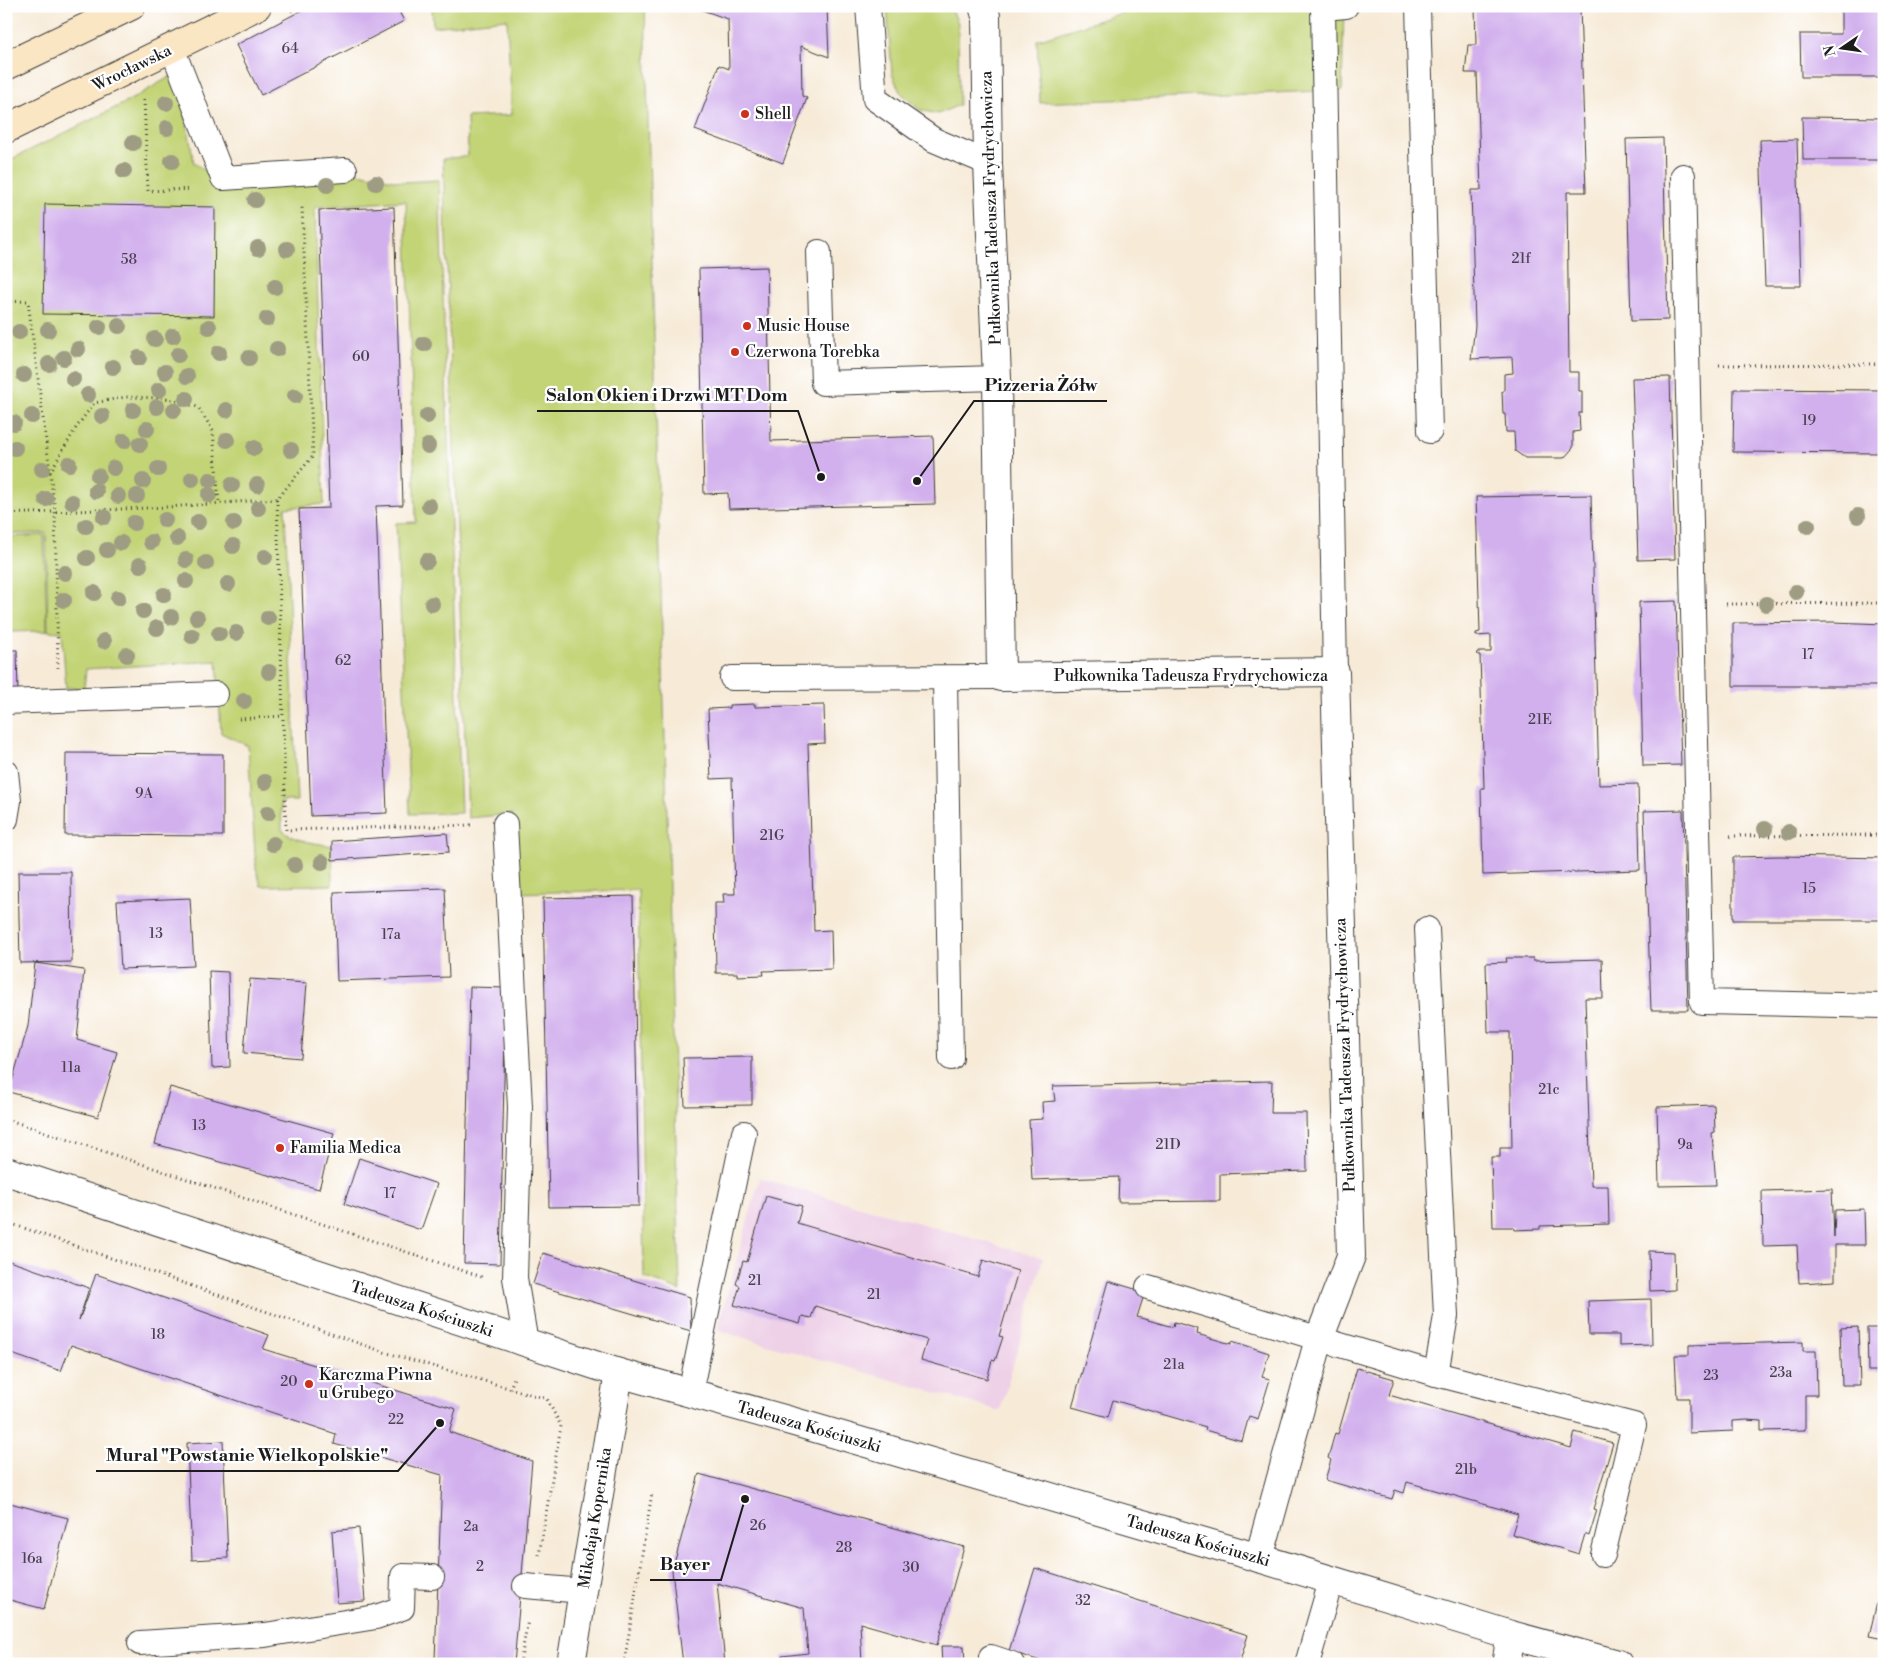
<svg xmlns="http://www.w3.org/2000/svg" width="1890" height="1670" font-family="'Libre Bodoni',serif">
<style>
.built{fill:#eed0e7}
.green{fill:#c3d477;stroke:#70784a}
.building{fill:#d2b0ed}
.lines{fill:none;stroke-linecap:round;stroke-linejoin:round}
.service-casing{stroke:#3d3b38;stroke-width:26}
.minor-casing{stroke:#3d3b38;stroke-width:30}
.secondary-casing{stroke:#3d3b38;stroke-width:30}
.path{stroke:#3d3b38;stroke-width:3;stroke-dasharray:1 4;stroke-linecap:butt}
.service{stroke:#fff;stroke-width:24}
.minor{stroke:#fff;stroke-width:28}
.secondary{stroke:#fbe6c4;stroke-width:28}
.tree{fill:#9e9c82}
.poi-dot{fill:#c8321e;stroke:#fff;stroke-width:2}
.labels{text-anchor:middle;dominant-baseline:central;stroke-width:4.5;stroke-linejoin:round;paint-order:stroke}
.number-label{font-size:14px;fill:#4a4150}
.street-label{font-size:16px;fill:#1c1c1c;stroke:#fff}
.poi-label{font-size:16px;fill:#1c1c1c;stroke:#fff;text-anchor:start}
.leader{fill:none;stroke:#1c1c1c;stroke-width:2}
.callout-dot{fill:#1c1c1c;stroke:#fff;stroke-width:2}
.callout-label{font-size:18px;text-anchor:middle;font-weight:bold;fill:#1c1c1c;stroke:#fff;stroke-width:4.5;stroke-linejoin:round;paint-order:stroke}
</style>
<rect width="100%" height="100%" fill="#fff"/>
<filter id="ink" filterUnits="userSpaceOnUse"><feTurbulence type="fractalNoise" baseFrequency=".02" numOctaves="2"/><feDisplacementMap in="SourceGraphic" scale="10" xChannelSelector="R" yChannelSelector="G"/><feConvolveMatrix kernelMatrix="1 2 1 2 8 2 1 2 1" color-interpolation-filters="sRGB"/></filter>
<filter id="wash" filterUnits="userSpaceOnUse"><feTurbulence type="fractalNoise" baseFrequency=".0096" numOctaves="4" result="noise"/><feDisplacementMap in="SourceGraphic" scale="20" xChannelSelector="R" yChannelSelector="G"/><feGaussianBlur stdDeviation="1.12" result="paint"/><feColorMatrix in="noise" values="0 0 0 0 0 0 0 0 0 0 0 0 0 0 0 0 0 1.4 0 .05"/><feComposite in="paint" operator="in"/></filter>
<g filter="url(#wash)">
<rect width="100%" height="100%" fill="#f7ebd8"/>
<path class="built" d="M760 1178 1043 1258 1000 1411 717 1330Z"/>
<g class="green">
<path d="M432 6H645L680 1291 644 1277 638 890 516 893 512 814 468 818 443 159 468 156 467 117 512 115 507 19 433 27Z"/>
<path d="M887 6H950L958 23 959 105 938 114 920 110 900 92 892 74Z"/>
<path d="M1144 6H1344L1342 90 1040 103 1037 40Z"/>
<path d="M178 72 194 163 223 183 354 172 403 182 439 180 461 813 410 814 396 523 416 522 406 201 315 207 324 504 285 508 297 801H281L282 830C295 842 316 843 333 846L332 885 261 886 256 868 248 746 221 733 217 661 86 669 84 688H66L62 632 48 631 46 533 6 534V162L125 103Z"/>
<path d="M44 535 47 631 6 632V537Z"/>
</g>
<g id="blocks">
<g class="building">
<path d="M310 6H396L404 21 261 95 236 45Z"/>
<path d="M702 6H827L829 57 801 46 802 96 807 98 783 163 695 130 719 65 729 69 728 19 702 10Z"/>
<path d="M1475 6H1580L1586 192H1567L1569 372H1579V391H1582V413H1579L1580 431 1573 432V448L1564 458H1525L1515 451 1514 432H1506L1505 414H1503L1502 391H1504V374L1513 373 1512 357 1471 359 1475 326 1471 190H1481L1477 73H1465L1468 45H1476Z"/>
<path d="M1841 6H1884V77H1801L1800 34H1841Z"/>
<path d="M1802 117 1884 118V160H1803Z"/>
<path d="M1663 138 1668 320 1631 321 1626 139Z"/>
<path d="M1797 139 1801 286H1765L1760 140Z"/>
<path d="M45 204 215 207 214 316 43 314Z"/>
<path d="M394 207 403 505 376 506 387 813 311 816 299 509 329 508 319 210Z"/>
<path d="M767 267 771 441 933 436 935 504 729 509 728 493 704 494 699 269Z"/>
<path d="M1670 377 1675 559 1638 560 1632 378Z"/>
<path d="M1734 389 1884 390V453L1733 452Z"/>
<path d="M1591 495 1599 785 1638 784 1640 870 1483 875 1481 788H1484L1480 655H1478L1477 652H1491V635L1476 636V633L1480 632 1476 497Z"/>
<path d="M1676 601 1681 765 1643 766 1639 602Z"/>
<path d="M1833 622 1884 624V686H1733V623Z"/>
<path d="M6 650H17L18 694H6Z"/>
<path d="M755 704V707L824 705 825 743 808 744 814 931 831 930 832 969 763 971 764 975 737 976V973H716L715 903H724L723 894H735L732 778 711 779 708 709 729 708V705Z"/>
<path d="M66 753 223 754V836L65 835Z"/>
<path d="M1683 810 1688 1010H1651L1644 811Z"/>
<path d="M447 833 449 852 332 860V841Z"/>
<path d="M1780 856 1884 858V920H1733V857Z"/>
<path d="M18 872H71L72 962 20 963Z"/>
<path d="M445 888 449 977 337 981 334 892Z"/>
<path d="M633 896 639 1206 549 1207 543 898Z"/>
<path d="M190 898 194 966 121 969 117 901Z"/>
<path d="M1506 958H1533V961L1602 959 1603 998H1585L1591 1186H1608L1609 1224 1540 1226V1229L1514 1230 1513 1227H1493L1491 1157H1500V1148H1512L1510 1032H1488L1486 963 1507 962Z"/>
<path d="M35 963 84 970 77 1040 117 1052 98 1117 9 1092 28 1026Z"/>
<path d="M209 971 228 972 230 1067 212 1068Z"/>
<path d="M250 979 307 983 301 1058 244 1053Z"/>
<path d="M470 987 506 988 500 1264 464 1263Z"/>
<path d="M752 1057V1105L685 1106 683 1058Z"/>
<path d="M1272 1081 1271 1113H1306L1307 1171 1220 1174V1201L1118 1202 1119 1177 1032 1180 1029 1120 1043 1119 1042 1102 1055 1101 1053 1086Z"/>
<path d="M170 1087 334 1133 319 1189 155 1144Z"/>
<path d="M1714 1105 1715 1132 1712 1133 1716 1185 1659 1186 1657 1107Z"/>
<path d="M359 1158 437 1184 421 1230 344 1204Z"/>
<path d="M1832 1189 1834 1237 1835 1210 1864 1209 1865 1245H1835V1281L1799 1283 1797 1245 1763 1246 1762 1191Z"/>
<path d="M766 1196 802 1206 797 1223 978 1277 983 1260 1018 1271 999 1336 1003 1337 995 1361 992 1360 987 1379 921 1360 927 1340 815 1306 811 1318 802 1316 800 1324 734 1305 740 1286 736 1284 743 1261 747 1262Z"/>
<path d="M1649 1251 1674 1252 1675 1290 1650 1291Z"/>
<path d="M543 1253 690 1297 691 1331 533 1284Z"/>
<path d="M6 1260 89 1288 79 1320 96 1274 269 1335 263 1349 456 1409 449 1432 532 1461 514 1664H382V1662L435 1660 442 1475 334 1444 336 1434 71 1345 61 1371 6 1352Z"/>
<path d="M1108 1281 1145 1292 1137 1317 1173 1327 1174 1322 1198 1329 1197 1334 1231 1344 1232 1341 1269 1353 1262 1377 1270 1379 1258 1419 1249 1416 1242 1441 1205 1430 1206 1427 1113 1400 1108 1417 1072 1407Z"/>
<path d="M1651 1299 1652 1345 1619 1346V1335H1589L1588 1301Z"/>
<path d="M1858 1327 1860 1385H1842L1840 1328Z"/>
<path d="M1867 1328H1884V1371H1868Z"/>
<path d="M1803 1342V1351H1816L1817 1395H1805V1430L1761 1431V1421L1747 1420 1733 1421V1431L1689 1433V1398H1677L1675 1355H1689V1345Z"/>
<path d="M1357 1368 1394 1379 1389 1395 1571 1448 1575 1432 1613 1443 1593 1509 1597 1510 1589 1536 1585 1534 1579 1554 1512 1534 1518 1514 1407 1482 1404 1493 1395 1490 1392 1499 1325 1480 1331 1460 1328 1458 1335 1433 1338 1434Z"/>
<path d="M223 1441 228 1558 192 1560 187 1443Z"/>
<path d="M699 1474 964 1547 937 1645 860 1623 862 1664H782V1656L808 1653 804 1608 717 1583 725 1664H683L672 1571Z"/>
<path d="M6 1502 68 1518 44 1609 6 1599Z"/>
<path d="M359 1528 365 1601 337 1603 332 1531Z"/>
<path d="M1035 1568 1248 1635 1239 1664H1050L1009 1651Z"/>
<path d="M1883 1578H1884V1639L1869 1636Z"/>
<path d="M941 1646H964L965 1664H942Z"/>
</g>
</g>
</g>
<g filter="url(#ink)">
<use href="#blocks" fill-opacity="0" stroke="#3d3b38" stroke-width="1"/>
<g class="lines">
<defs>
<g id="service">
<path d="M868 6 875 99 934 140 988 163"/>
<path d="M1418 6 1430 431"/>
<path d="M172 48 223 178 345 170"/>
<path d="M1683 176 1702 1002 1884 1006"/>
<path d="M819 252 823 383 997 378"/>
<path d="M1335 672 1323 8 1346 6"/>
<path d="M732 678 1001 677"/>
<path d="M945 678 951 1058"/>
<path d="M6 702 216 694"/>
<path d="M6 772 9 801 6 819"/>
<path d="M505 824 520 1107 515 1278 526 1343"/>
<path d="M1427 929 1446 1316 1436 1374"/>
<path d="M1148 1287 1436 1374 1634 1425 1603 1555"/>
<path d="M690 1393 744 1133"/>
<path d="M525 1586 583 1591"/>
<path d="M140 1643 265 1635 376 1617 402 1608 403 1576 432 1577"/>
<path d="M991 1657 1012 1664"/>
<path d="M1307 1664 1331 1581"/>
</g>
<g id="minor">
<path d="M983 6 986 16 988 163 997 378 1001 677 1335 672 1351 1256 1319 1339 1259 1558"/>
<path d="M6 1171 619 1373 798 1423 1259 1558 1511 1635 1618 1664"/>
<path d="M571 1664 619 1373"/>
<path d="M1506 1664 1511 1635"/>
</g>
<g id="secondary">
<path d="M6 66 131 6"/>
<path d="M6 129 257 6"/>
</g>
</defs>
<use href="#service" class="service-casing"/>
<use href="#minor" class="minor-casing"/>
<use href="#secondary" class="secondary-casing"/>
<g class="path">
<path d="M291 11 301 6"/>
<path d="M144 100 148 191 191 189"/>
<path d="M6 302 28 301 55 511 58 668"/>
<path d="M1719 365 1884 364"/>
<path d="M50 472 76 428 94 403 125 397 165 398 198 407 213 431 219 503"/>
<path d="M277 499 286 830 473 825"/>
<path d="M6 514 168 507 277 499 313 456 302 207"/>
<path d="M1726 604 1884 603"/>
<path d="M239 719 283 716"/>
<path d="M1730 836 1884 835"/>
<path d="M6 1119 482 1277"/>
<path d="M6 1222 384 1352 547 1399 561 1426 539 1555"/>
<path d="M510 1389 515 1375"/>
<path d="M520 1664 528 1620"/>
<path d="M624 1664 652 1493"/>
</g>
<use href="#service" class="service"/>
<use href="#minor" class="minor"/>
<use href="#secondary" class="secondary"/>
</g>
<g class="tree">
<circle cx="166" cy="103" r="8"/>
<circle cx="167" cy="128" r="8"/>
<circle cx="133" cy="143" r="8"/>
<circle cx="172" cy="161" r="8"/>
<circle cx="124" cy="171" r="8"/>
<circle cx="376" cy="183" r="8"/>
<circle cx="327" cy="185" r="8"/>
<circle cx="255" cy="200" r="8"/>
<circle cx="258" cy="248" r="8"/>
<circle cx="287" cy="249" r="8"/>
<circle cx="275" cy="287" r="8"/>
<circle cx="267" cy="319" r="8"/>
<circle cx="119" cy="326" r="8"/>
<circle cx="99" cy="327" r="8"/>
<circle cx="209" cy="327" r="8"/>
<circle cx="48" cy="330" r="8"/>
<circle cx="19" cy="332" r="8"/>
<circle cx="173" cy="336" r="8"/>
<circle cx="155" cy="339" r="8"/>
<circle cx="424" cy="344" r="8"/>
<circle cx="78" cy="349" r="8"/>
<circle cx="277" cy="349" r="8"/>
<circle cx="219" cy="353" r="8"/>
<circle cx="178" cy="355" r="8"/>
<circle cx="64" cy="358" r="8"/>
<circle cx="139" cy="358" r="8"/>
<circle cx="249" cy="358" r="8"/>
<circle cx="49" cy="364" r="8"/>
<circle cx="113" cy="367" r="8"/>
<circle cx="165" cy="372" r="8"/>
<circle cx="24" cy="375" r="8"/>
<circle cx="187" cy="376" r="8"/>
<circle cx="73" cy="379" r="8"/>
<circle cx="159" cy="390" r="8"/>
<circle cx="88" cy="395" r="8"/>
<circle cx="295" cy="396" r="8"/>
<circle cx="186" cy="399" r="8"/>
<circle cx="157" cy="407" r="8"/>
<circle cx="133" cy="410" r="8"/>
<circle cx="174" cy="410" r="8"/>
<circle cx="226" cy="410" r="8"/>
<circle cx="32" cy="416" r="8"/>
<circle cx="102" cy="416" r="8"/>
<circle cx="427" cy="416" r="8"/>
<circle cx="14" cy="423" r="8"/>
<circle cx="147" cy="429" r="8"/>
<circle cx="227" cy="440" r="8"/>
<circle cx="124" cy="441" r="8"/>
<circle cx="140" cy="444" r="8"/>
<circle cx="428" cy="446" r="8"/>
<circle cx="15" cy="448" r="8"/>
<circle cx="254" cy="448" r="8"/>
<circle cx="291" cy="450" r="8"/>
<circle cx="69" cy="464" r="8"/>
<circle cx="114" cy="468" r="8"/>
<circle cx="42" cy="469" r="8"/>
<circle cx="158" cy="469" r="8"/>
<circle cx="98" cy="476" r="8"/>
<circle cx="192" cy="479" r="8"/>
<circle cx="210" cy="480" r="8"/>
<circle cx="143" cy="481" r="8"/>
<circle cx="232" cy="485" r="8"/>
<circle cx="257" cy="485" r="8"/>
<circle cx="96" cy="491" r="8"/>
<circle cx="209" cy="495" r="8"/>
<circle cx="118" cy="496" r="8"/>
<circle cx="137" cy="496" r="8"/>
<circle cx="46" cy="499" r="8"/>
<circle cx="72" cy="502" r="8"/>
<circle cx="429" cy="506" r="8"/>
<circle cx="258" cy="508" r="8"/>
<circle cx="1858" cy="516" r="8"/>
<circle cx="104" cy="517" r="8"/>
<circle cx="165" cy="520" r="8"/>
<circle cx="198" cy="522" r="8"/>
<circle cx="134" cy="523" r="8"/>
<circle cx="234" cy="523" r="8"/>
<circle cx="86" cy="526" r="8"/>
<circle cx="1808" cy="526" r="8"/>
<circle cx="177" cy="538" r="8"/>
<circle cx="151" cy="542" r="8"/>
<circle cx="121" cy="543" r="8"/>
<circle cx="233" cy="546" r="8"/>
<circle cx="107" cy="550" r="8"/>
<circle cx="265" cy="557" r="8"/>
<circle cx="87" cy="558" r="8"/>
<circle cx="186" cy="560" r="8"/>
<circle cx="427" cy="561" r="8"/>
<circle cx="206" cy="563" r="8"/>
<circle cx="140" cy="565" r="8"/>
<circle cx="65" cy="573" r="8"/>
<circle cx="186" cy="581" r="8"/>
<circle cx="228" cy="584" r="8"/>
<circle cx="1796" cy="592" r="8"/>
<circle cx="94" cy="593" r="8"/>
<circle cx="164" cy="595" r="8"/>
<circle cx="118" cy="598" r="8"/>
<circle cx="64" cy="600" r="8"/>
<circle cx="432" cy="604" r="8"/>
<circle cx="1766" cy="604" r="8"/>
<circle cx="143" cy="611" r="8"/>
<circle cx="171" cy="617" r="8"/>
<circle cx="197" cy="618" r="8"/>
<circle cx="268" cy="618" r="8"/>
<circle cx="157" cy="628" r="8"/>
<circle cx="236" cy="633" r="8"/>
<circle cx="219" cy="634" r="8"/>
<circle cx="192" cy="636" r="8"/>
<circle cx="104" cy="641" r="8"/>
<circle cx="127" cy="655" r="8"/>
<circle cx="269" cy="672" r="8"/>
<circle cx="244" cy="701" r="8"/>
<circle cx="265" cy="782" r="8"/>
<circle cx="268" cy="813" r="8"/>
<circle cx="1765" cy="829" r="8"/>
<circle cx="1789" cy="832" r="8"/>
<circle cx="273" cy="844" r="8"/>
<circle cx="322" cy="862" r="8"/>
<circle cx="295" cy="865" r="8"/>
</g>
</g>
<g class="poi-dot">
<circle cx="745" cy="114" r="5"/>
<circle cx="747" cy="326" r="5"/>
<circle cx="735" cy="352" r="5"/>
<circle cx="280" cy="1148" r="5"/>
<circle cx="309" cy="1384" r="5"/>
</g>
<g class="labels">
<g class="number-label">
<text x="290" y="49">64</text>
<text x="1521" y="259">21f</text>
<text x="129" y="260">58</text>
<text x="361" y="357">60</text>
<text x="1809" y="421">19</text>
<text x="1808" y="655">17</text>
<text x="343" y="661">62</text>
<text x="1540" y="720">21E</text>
<text x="144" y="794">9A</text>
<text x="772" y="836">21G</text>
<text x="1809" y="889">15</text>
<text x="156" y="934">13</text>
<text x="391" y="935">17a</text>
<text x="71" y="1068">11a</text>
<text x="1549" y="1090">21c</text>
<text x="199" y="1126">13</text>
<text x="1168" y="1145">21D</text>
<text x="1685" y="1145">9a</text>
<text x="390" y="1194">17</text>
<text x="755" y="1281">21</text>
<text x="874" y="1295">21</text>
<text x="158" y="1335">18</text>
<text x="1174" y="1365">21a</text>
<text x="1781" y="1373">23a</text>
<text x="1711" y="1376">23</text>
<text x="289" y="1382">20</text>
<text x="396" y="1420">22</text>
<text x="1466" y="1470">21b</text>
<text x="758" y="1526">26</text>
<text x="471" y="1527">2a</text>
<text x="844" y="1548">28</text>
<text x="32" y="1559">16a</text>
<text x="480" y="1567">2</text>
<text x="911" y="1568">30</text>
<text x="1083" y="1601">32</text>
</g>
<g class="street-label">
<text transform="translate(132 68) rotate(-26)">Wrocławska</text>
<text transform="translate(991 208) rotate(-92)">Pułkownika Tadeusza Frydrychowicza</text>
<text x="1191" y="676">Pułkownika Tadeusza Frydrychowicza</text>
<text transform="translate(1345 1055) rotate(-92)">Pułkownika Tadeusza Frydrychowicza</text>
<text transform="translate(422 1309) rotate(18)">Tadeusza Kościuszki</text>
<text transform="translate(809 1427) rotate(16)">Tadeusza Kościuszki</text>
<text transform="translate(595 1518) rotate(-81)">Mikołaja Kopernika</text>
<text transform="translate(1198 1541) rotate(16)">Tadeusza Kościuszki</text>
</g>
<g class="poi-label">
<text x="755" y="114">Shell</text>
<text x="757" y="326">Music House</text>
<text x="745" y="352">Czerwona Torebka</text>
<text x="290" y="1148">Familia Medica</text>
<text x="319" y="1375">Karczma Piwna<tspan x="319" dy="18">u Grubego</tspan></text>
</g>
</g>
<path class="leader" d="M917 481L974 401H1107M821 477L798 411H537M440 1423L398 1471H96M745 1499L721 1580H650"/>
<g class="callout-dot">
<circle cx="917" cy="481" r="5"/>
<circle cx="821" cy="477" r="5"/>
<circle cx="440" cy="1423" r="5"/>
<circle cx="745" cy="1499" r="5"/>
</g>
<g class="callout-label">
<text x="1041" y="391">Pizzeria Żółw</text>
<text x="667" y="401">Salon Okien i Drzwi MT Dom</text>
<text x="247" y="1461">Mural "Powstanie Wielkopolskie"</text>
<text x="685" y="1570">Bayer</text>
</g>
<rect width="1890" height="1670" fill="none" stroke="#fff" stroke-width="25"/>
<g transform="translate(1842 48) rotate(257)" stroke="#ffffff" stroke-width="4" paint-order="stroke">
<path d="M0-4L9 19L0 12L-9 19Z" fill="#1c1c1c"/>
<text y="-8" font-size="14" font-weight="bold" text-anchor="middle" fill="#1c1c1c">N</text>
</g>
</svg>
